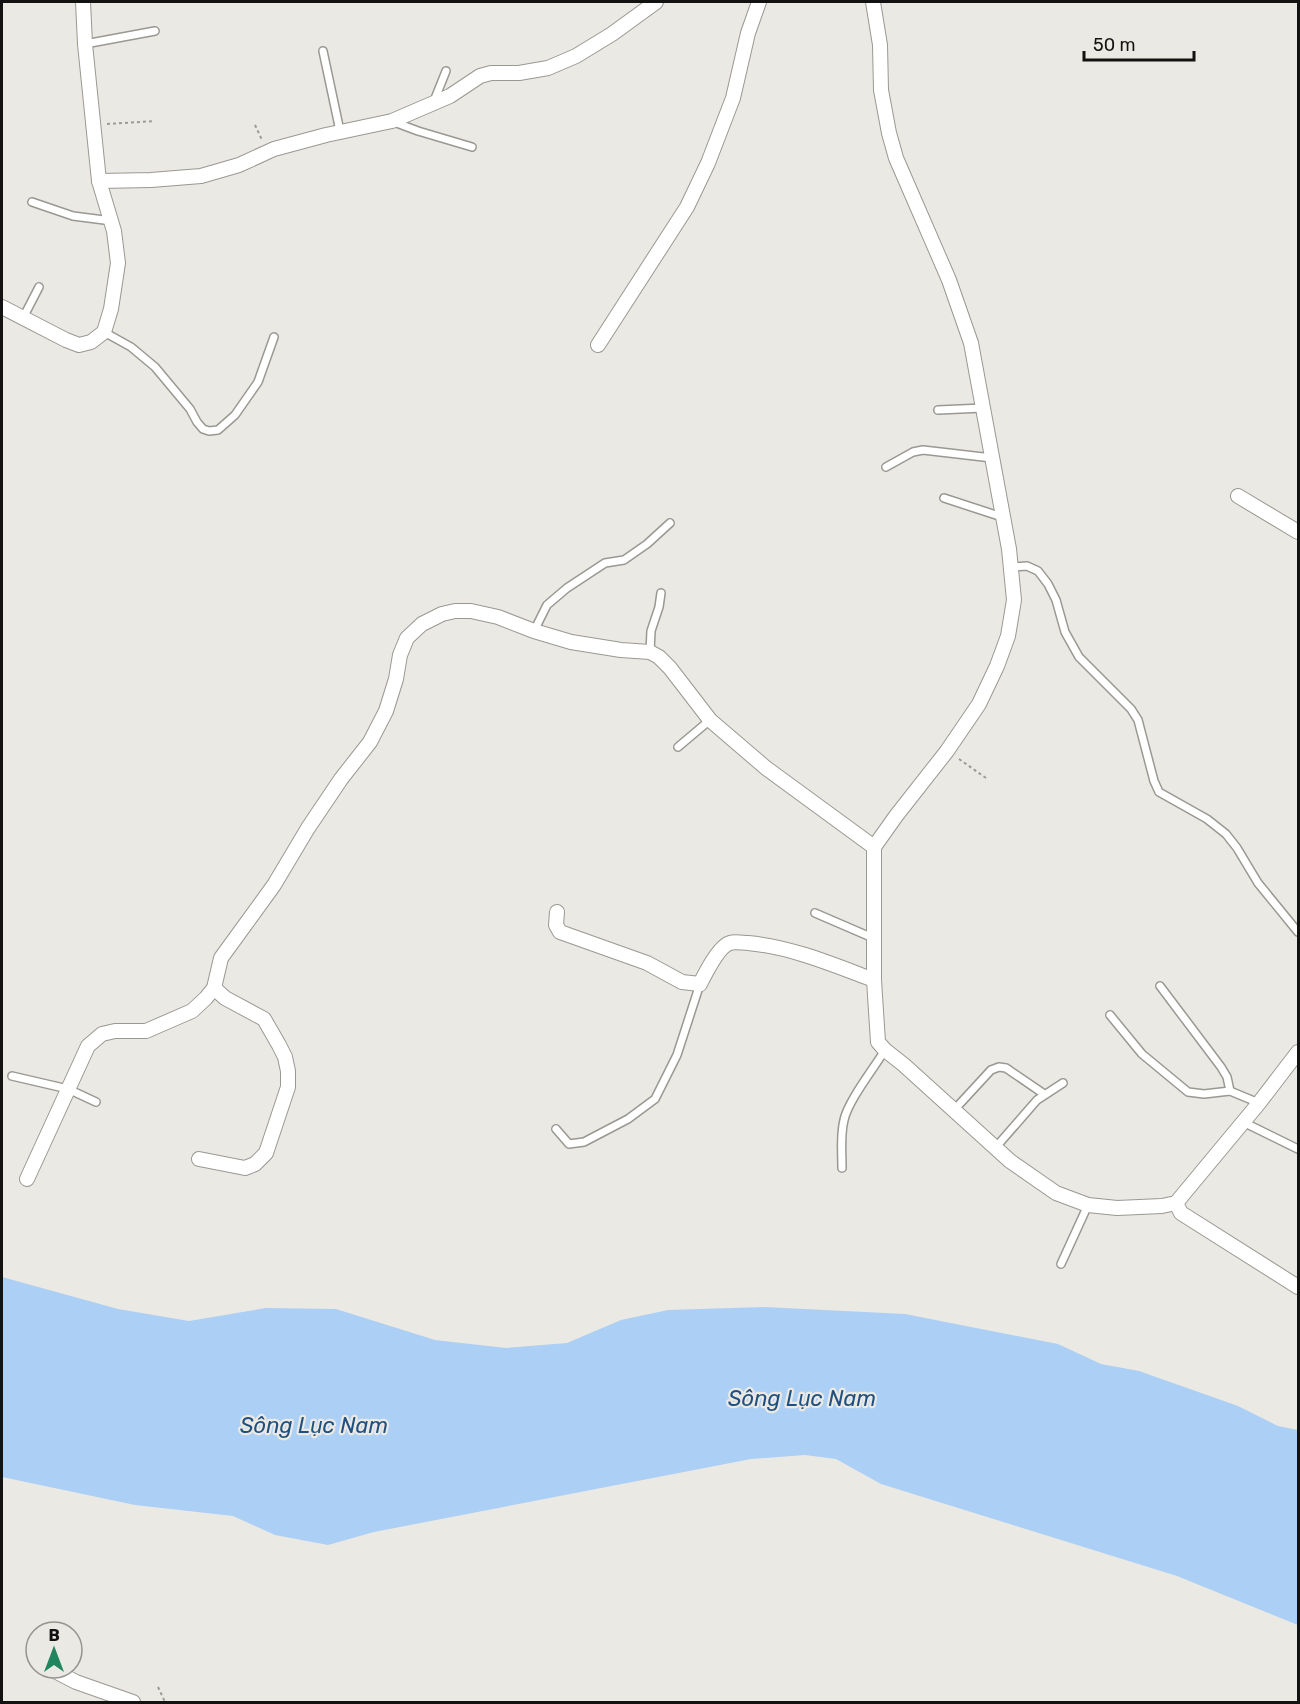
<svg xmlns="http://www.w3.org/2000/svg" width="1300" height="1704" font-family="Rubik,sans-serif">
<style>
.water{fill:#accff6}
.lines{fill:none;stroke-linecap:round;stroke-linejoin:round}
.lane-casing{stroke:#9a9892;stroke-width:10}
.street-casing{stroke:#9a9892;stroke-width:16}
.path{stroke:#9b9a96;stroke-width:2;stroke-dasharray:3 3;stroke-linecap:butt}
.lane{stroke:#fff;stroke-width:7}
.street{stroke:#fff;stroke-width:14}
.labels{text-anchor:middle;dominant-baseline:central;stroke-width:4.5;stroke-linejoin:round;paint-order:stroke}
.water-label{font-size:22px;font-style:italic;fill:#205080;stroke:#ebe9e3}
</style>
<rect width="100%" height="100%" fill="#ebe9e3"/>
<path class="water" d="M2 1277 118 1309 189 1321 266 1308 336 1309 435 1340 506 1348 567 1343 621 1320 668 1310 764 1307 905 1314 1058 1344 1101 1364 1139 1371 1238 1406 1278 1426 1298 1430V1625L1177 1576 881 1484 836 1459 805 1455 751 1459 374 1532 328 1545 275 1535 233 1516 135 1505 2 1477Z"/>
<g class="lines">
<defs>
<g id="lane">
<path d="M85 44 155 31"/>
<path d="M323 51 340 131"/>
<path d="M434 101 446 71"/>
<path d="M394 122 418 131 472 147"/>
<path d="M32 202 73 216 112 221"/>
<path d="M23 318 39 287"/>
<path d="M104 332 131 347 155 367 190 409 197 422 203 429 209 431 218 430 235 415 258 382 274 337"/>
<path d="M938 410 983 408"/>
<path d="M886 467 913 452 923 450 992 458"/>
<path d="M944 498 1002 517"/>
<path d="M1011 567 1027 566 1038 571 1048 584 1056 600 1065 632 1079 657 1131 709 1138 720 1154 781 1159 792 1207 819 1226 834 1237 848 1258 883 1298 932"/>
<path d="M534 631 547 605 567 588 605 563 624 560 647 544 670 523"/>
<path d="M650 652 651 631 659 607 661 593"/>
<path d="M678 747 710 720"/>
<path d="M815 913 873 938"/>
<path d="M1160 986 1221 1067 1227 1077 1230 1091"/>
<path d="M1110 1015 1142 1054 1188 1092 1204 1094 1230 1091 1259 1103"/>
<path d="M12 1076 68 1089 96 1102"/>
<path d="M955 1109 991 1070 999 1067 1006 1068 1044 1094"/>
<path d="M1243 1122 1298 1149"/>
<path d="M556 1129 569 1144 584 1142 628 1119 655 1099 677 1055 700 984"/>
<path d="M996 1147 1037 1100 1063 1083"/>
<path d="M842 1168C842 1152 840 1136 844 1120 848 1101 874 1068 885 1050"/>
<path d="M1061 1264 1088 1205"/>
</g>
<g id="street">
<path d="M873 2 880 45 881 90 889 133 896 158 949 280 971 343 1009 549 1014 600 1008 636 997 666 979 704 947 751 896 816 874 847V980L878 1042 885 1050 904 1065 1010 1161 1056 1193 1088 1205 1117 1208 1162 1206 1176 1203 1259 1103 1298 1052"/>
<path d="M99 181 151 180 201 176 239 165 274 149 326 135 392 121 450 96 480 76 491 73H519L548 68 576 56 612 34 656 2"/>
<path d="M2 307 66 340 79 345 91 342 104 332 111 309 118 263 114 231 99 181 85 44 83 2"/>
<path d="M598 345 687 207 708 163 733 98 748 33 759 2"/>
<path d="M1238 496 1298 532"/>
<path d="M557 912 556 925 560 932 647 963 682 982 700 984C705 974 719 946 730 943 735 941 743 943 748 943 792 947 834 965 874 980"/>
<path d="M199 1159 245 1168 255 1164 266 1153 288 1087V1071L285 1057 279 1045 264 1019 225 998 214 988"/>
<path d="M27 1179 88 1046 102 1034 115 1031H146L192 1011 206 998 214 988 221 958 274 885 308 828 341 779 370 742 386 711 396 679 400 655 407 638 422 624 442 614 455 611H471L498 617 534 631 571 642 621 650 650 652 659 657 670 668 710 720 766 768 874 847"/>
<path d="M1176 1203 1181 1213 1298 1287"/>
<path d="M51 1669 76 1682 133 1702"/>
</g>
</defs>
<use href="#lane" class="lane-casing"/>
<use href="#street" class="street-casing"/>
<g class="path">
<path d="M107 124 155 121"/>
<path d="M255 125 262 140"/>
<path d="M959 759 986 778"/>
<path d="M158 1687 165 1702"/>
</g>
<use href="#lane" class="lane"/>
<use href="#street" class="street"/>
</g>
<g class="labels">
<g class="water-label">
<text x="802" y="1398">Sông Lục Nam</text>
<text x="314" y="1425">Sông Lục Nam</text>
</g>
</g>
<rect width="1300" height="1704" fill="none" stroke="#121210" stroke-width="6"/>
<g transform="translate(54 1650)"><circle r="28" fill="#ebe9e3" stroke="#94938f" stroke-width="1.5"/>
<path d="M0-4.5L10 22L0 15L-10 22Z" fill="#21855f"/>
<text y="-9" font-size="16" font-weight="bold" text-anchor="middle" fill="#121210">B</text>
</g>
<path d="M1084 51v9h110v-9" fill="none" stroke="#121210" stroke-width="3"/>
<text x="1093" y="51" font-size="18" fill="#121210" stroke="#ebe9e3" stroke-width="4.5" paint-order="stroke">50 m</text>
</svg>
